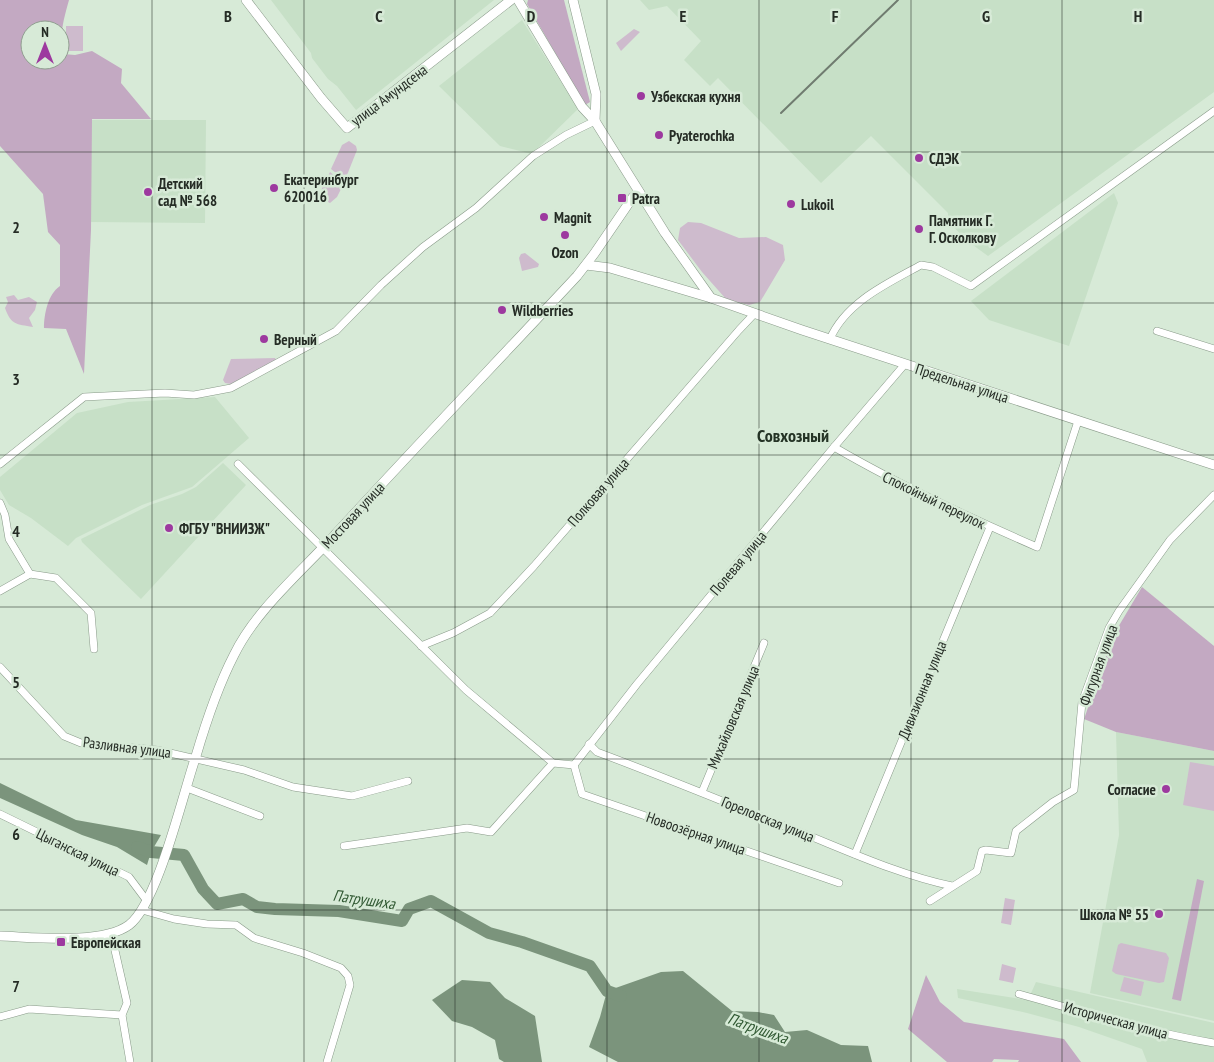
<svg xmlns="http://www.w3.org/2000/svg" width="1214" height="1062" font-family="'PT Sans Narrow',sans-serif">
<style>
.built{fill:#c7e0c7}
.green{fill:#cebbcd}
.forest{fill:#c3a9c2;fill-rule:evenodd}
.water{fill:#7b947c}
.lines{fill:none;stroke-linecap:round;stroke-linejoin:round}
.river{stroke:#7b947c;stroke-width:12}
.minor-casing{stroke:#899a89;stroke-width:8}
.tertiary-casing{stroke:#899a89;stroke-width:10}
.minor{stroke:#fff;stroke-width:7}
.tertiary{stroke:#fff;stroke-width:9}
.rail{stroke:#707c70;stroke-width:2}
.grid{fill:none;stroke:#252c25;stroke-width:1;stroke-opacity:0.55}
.poi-dot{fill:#9d399f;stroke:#d7ead7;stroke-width:2}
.labels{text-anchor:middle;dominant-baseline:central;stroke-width:5;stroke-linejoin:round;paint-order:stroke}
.street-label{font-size:15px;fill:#252c25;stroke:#d7ead7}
.poi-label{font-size:15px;font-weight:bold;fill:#252c25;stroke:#d7ead7;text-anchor:start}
.water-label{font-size:16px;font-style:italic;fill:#315933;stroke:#d7ead7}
.quarter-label{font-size:18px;font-weight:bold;fill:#243325;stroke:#d7ead7}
.grid-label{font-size:16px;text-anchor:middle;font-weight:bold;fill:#252c25;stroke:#d7ead7;stroke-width:5;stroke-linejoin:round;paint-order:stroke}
</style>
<rect width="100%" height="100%" fill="#d7ead7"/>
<g class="built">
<path d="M271 0H494L356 110 337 86 328 79 312 58 311 53Z"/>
<path d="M640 0H1214V92L988 256 966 240 948 221V213L871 136 821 183 718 78 710 86 684 60 701 41 667 6 649 10Z"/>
<path d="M522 20 578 109 532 154 500 146 439 86Z"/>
<path d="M91 120H206L205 223 90 222Z"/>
<path d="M1114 193 1118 203 1069 346 989 320 971 301Z"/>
<path d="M215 397 249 438 192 487 142 505 76 538 68 546 31 518 9 505 0 490V477L77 413 128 402Z"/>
<path d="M223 463 246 485 141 599 82 542 81 539 150 505 182 494 196 487Z"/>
<path d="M1116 732 1214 751V1021L1090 993 1119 835Z"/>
<path d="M1036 982 1214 1023V1062H1147L1142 1049 1079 1027 1027 1013 958 998 957 989 1028 1000Z"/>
</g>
<g class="green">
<rect x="66" y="26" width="17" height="25"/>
<path d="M634 29 640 32 621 51 616 43Z"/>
<path d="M349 141 356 146 357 150 345 180 331 169 342 145Z"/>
<path d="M330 172 344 183 337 197 330 203 322 199 321 195 322 188Z"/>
<path d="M688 222 701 223 739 238 766 237 783 245 785 260 760 302 749 305 726 299 702 272 678 240 680 228Z"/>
<path d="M525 253 539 264 538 267 522 271 519 258 521 254Z"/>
<path d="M14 295 18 300 29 297 37 302 35 310 29 318 33 327C16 324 11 325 5 308L8 302 6 297Z"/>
<path d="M275 358 276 360 275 362 231 384 225 383 223 380 231 359Z"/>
<path d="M1190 762 1214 766V811L1183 805Z"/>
<path d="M1005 898 1015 900 1011 925 1001 923Z"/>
<path d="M1121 943 1166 953 1169 958 1164 982 1159 983 1116 974 1112 971 1118 945Z"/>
<path d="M1002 964 1016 968 1013 983 999 980Z"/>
<path d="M1124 977 1144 982 1141 996 1120 991Z"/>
</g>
<g class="forest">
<path d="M0 0H69C64 18 59 35 63 54L75 55 92 51 122 69 121 83 151 119H92L91 230 84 374 66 329 44 328C44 314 48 294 60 286V245L48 232 43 194 0 146ZM30 30H60V60H30Z"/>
<path d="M528 0H564L590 102 585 105 527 4Z"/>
<path d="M1142 587 1214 646V751L1116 732 1084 719 1114 634Z"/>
<path d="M1197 879 1204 881 1181 1001 1172 999Z"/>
<path d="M926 975 940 1002 964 1022 1064 1039 1081 1062H1018L1019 1060 994 1059 992 1062H947L908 1029Z"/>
</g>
<g class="water">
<path d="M0 783 76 820 161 835 151 852 147 865 117 847 82 835 0 798Z"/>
<path d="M683 971 732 1011 758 1012 774 1015 785 1032 807 1030 841 1045 868 1046 872 1062H618L589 1047 600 1017 607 991 661 972Z"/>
<path d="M462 980 490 982 505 998 535 1016 542 1062H504L499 1059 495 1040 472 1027 452 1021 432 1000Z"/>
</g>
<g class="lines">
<path class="river" d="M137 847 151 852 184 855 203 889 217 904 243 899 257 907 275 909 339 911 402 921 409 909 431 901 489 933 522 942 590 966 607 991 621 996"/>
<defs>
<g id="minor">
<path d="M1157 331 1214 349"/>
<path d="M830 339C846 302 888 283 921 265L933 267 971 286 1214 111"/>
<path d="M834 447C899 485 968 517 1037 547L1078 421"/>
<path d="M0 464 84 397 165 393 194 395 231 388 336 331 381 285 423 247 476 208 533 156 566 135 595 121"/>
<path d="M238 464 466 690 553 763 574 765"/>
<path d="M0 503 5 515 9 539 30 574"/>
<path d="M0 591 30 574 56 578 91 613 94 649"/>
<path d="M421 646 453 633 490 613 534 566 739 330 755 313"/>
<path d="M0 667 64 736 81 743 157 750 244 770 293 787 352 796 408 781"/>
<path d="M589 744 597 752C667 778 736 807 805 834 852 853 903 876 952 886"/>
<path d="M574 765 637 684 834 447 905 364"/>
<path d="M574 765 582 794 839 883"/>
<path d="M187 788 260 816"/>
<path d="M702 792 764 643"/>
<path d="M0 814 129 877 147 901"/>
<path d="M344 846 467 828 491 832 553 763"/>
<path d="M855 854 990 527"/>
<path d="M930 901 977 871 982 851 986 850 1011 853 1016 831 1053 802 1074 790 1082 702 1109 628 1119 611 1170 540 1214 495"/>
<path d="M142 910 174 919 207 924 236 925 254 938 303 953 341 968 348 976 350 985 327 1062"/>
<path d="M111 933 127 1003 122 1015 130 1062"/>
<path d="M1019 994C1084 1012 1148 1032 1214 1043"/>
<path d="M0 1017 29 1009 122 1015"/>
</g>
<g id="tertiary">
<path d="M246 0 321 98 347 128 511 0"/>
<path d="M518 0 582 107 595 121 665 233 711 298"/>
<path d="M573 0 596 94 595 121"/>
<path d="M586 265 610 268 711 298 802 330 1214 465"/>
<path d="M0 936C33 937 102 945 129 925 158 903 183 793 196 756 206 722 218 686 234 655 256 610 300 573 333 537 413 449 496 363 577 276L594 254 633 197 639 192"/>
</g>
</defs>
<use href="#minor" class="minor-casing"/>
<use href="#tertiary" class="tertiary-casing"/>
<use href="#minor" class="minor"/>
<use href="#tertiary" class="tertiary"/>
<path class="rail" d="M781 113 898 0"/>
</g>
<path class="grid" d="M152 0V1062M304 0V1062M455 0V1062M607 0V1062M759 0V1062M911 0V1062M1062 0V1062M0 152H1214M0 303H1214M0 455H1214M0 607H1214M0 759H1214M0 910H1214"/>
<g class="poi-dot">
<circle cx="641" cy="96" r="5"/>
<circle cx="659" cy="135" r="5"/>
<circle cx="919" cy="158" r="5"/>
<circle cx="274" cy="188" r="5"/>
<circle cx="148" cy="192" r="5"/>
<rect x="617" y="193" width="10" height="10" rx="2.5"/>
<circle cx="791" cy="204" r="5"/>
<circle cx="544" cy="217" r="5"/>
<circle cx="919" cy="229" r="5"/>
<circle cx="565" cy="235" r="5"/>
<circle cx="502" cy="310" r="5"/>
<circle cx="264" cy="339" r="5"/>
<circle cx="169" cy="528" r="5"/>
<circle cx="1166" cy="789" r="5"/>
<circle cx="1159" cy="914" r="5"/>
<rect x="56" y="937" width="10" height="10" rx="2.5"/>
</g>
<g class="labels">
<g class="street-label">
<text transform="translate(389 95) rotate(-37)">улица Амундсена</text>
<text transform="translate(962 383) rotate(18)">Предельная улица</text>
<text transform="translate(598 492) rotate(-49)">Полковая улица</text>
<text transform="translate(934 500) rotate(26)">Спокойный переулок</text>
<text transform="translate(353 515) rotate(-47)">Мостовая улица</text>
<text transform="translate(738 563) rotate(-50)">Полевая улица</text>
<text transform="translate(1098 665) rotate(-70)">Фигурная улица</text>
<text transform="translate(922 690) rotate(-68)">Дивизионная улица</text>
<text transform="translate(733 717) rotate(-67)">Михайловская улица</text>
<text transform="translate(127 747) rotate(7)">Разливная улица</text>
<text transform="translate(768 819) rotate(22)">Гореловская улица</text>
<text transform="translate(696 833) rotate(19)">Новоозёрная улица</text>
<text transform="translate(78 852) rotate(26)">Цыганская улица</text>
<text transform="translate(1116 1020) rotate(15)">Историческая улица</text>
</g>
<g class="poi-label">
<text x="651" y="96">Узбекская кухня</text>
<text x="669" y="135">Pyaterochka</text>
<text x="929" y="158">СДЭК</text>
<text x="284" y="179">Екатеринбург<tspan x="284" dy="17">620016</tspan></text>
<text x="158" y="183">Детский<tspan x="158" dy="17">сад № 568</tspan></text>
<text x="632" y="198">Patra</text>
<text x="801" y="204">Lukoil</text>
<text x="554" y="217">Magnit</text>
<text x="929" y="220">Памятник Г.<tspan x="929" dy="17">Г. Осколкову</tspan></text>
<text x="565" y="252" text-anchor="middle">Ozon</text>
<text x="512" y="310">Wildberries</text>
<text x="274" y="339">Верный</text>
<text x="179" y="528">ФГБУ "ВНИИЗЖ"</text>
<text x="1156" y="789" text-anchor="end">Согласие</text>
<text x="1149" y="914" text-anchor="end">Школа № 55</text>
<text x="71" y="942">Европейская</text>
</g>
<g class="water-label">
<text transform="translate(364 899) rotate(8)">Патрушиха</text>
<text transform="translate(758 1028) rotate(20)">Патрушиха</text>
</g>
<g class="quarter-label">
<text x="793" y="435">Совхозный</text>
</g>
</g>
<g class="grid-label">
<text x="228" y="22">B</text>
<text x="379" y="22">C</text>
<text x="531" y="22">D</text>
<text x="683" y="22">E</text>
<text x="835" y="22">F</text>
<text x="986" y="22">G</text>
<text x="1138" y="22">H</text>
<text x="16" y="233">2</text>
<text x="16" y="385">3</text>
<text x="16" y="537">4</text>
<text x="16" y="688">5</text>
<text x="16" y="840">6</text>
<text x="16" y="992">7</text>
</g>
<g transform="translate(45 45)"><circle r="24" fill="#d7ead7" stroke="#909e90"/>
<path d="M0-4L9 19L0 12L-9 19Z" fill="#9d399f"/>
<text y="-8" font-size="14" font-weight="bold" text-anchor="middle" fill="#252c25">N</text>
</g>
</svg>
